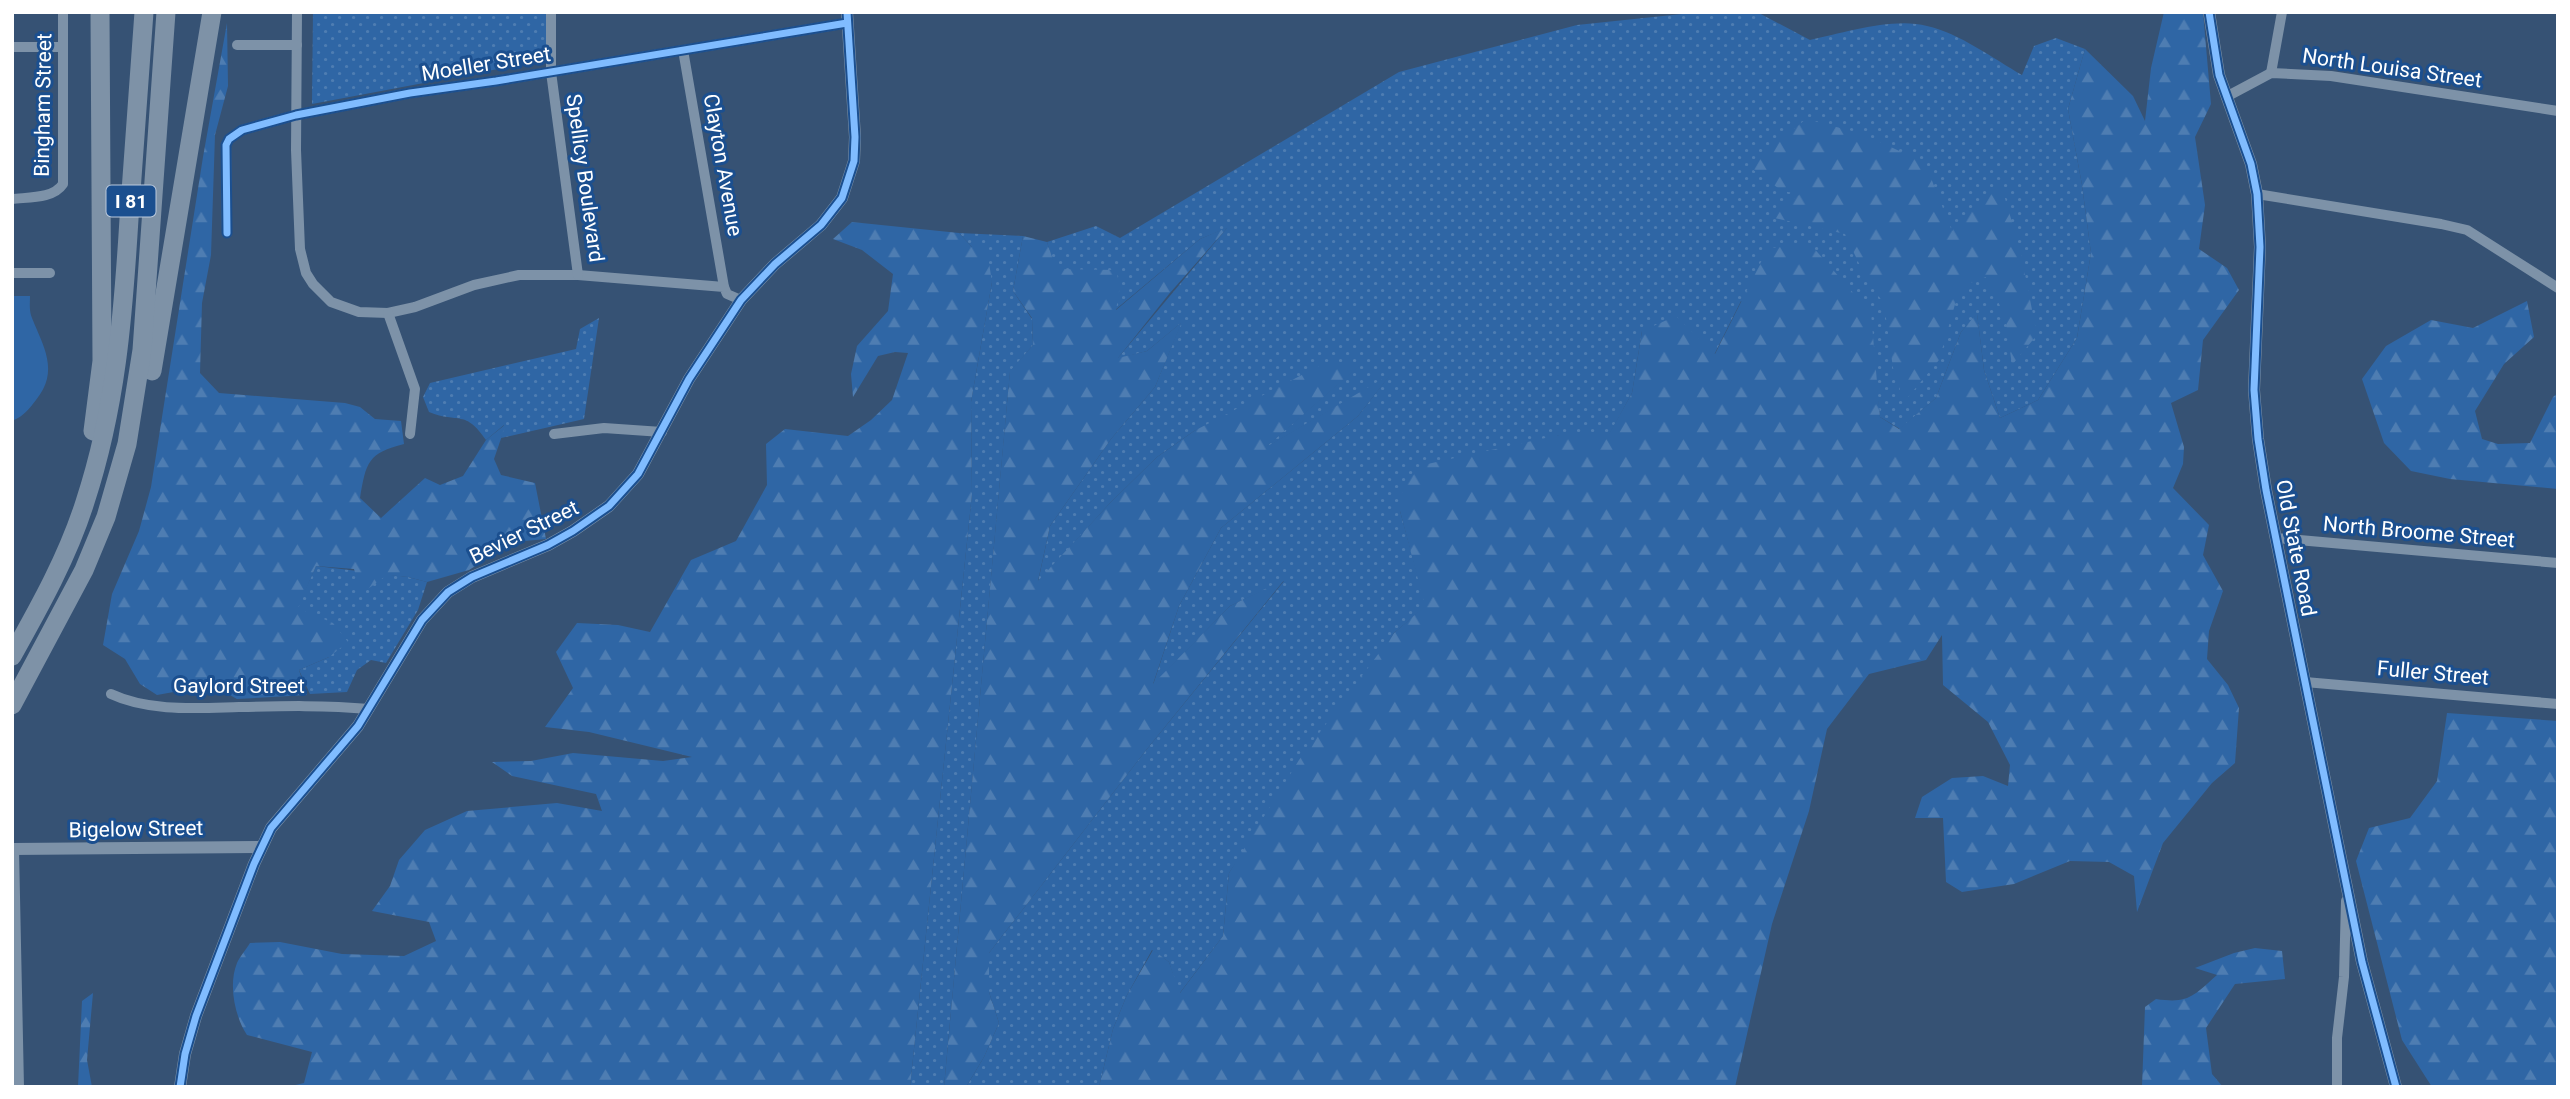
<svg xmlns="http://www.w3.org/2000/svg" width="2570" height="1099" font-family="Roboto,sans-serif">
<style>
.grass{fill:url(#grass-dots)}
.forest{fill:url(#forest-firs)}
.garden{fill:#2f66a5}
.lines{fill:none;stroke-linecap:round;stroke-linejoin:round}
.minor{stroke:#7d92a8;stroke-width:10}
.tertiary{stroke:#7d92a8;stroke-width:12}
.motorway{stroke:#7e92a7;stroke-width:19}
.cycleway-casing{stroke:#1b4f8f;stroke-width:11}
.cycleway{stroke:#80bcff;stroke-width:7}
.labels{text-anchor:middle;dominant-baseline:central;stroke-width:6;stroke-linejoin:round;paint-order:stroke}
.shield{fill:#1b4f8f;stroke:#bbcadd;stroke-width:2}
.shield-label{font-size:19px;font-weight:bold;fill:#fff}
.street-label{font-size:21px;fill:#fff;stroke:#1b4f8f}
</style>
<defs>
<pattern id="grass-dots" width="8" height="8" patternUnits="userSpaceOnUse" patternTransform="scale(1.75)"><rect width="8" height="8" fill="#2f66a5"/><path d="M2 2h.1M6 6h.1" fill="none" stroke="#4e7db2" stroke-width="1.8" stroke-linecap="round"/></pattern>
<pattern id="forest-firs" width="22" height="20" patternUnits="userSpaceOnUse" patternTransform="scale(1.75)"><rect width="22" height="20" fill="#2f66a5"/><path d="M5 1l3.5 6h-7zM16 11l3.5 6h-7z" fill="#4e7db2"/></pattern>
</defs>
<rect width="100%" height="100%" fill="#365274"/>
<g class="grass">
<path d="M313 12H551V59L312 104Z"/>
<path d="M1701 12H1757L1810 40C1844 33 1893 17 1927 26 1959 33 1994 59 2022 75L2034 46 2056 38 2085 49 2068 109 2082 185 2091 253 2077 338 2038 400 2000 418 1984 370 1977 314 1961 332 1936 398 1900 429 1880 417 1874 367 1741 301 1714 355 1642 331 1632 393 1609 435H1559L1400 511 1426 606 1394 633 1229 873 1223 936 1179 994 1169 962 1152 950 1127 995 1113 1029 1099 1087H966L984 1057 999 1023 989 992V953L1147 749 1284 581 1230 606 1153 685 1179 606 1221 528 1358 416 1389 376 1262 450 1361 364 1194 431 1157 457 1110 503 1038 582 1050 526 1111 439 1155 387 1181 323 1147 351 1117 359 1227 228 1200 239 1115 310 1055 269 1047 242 1096 226 1120 238 1399 72 1577 25Z"/>
<path d="M959 233 1023 236 1013 291 1032 319 1033 345 1010 372 944 1087H910L972 494 971 402 992 282 972 247Z"/>
<path d="M599 318 584 419 501 438 504 425 486 440C465 409 459 424 429 412L423 397 430 383 576 349 580 329Z"/>
<path d="M316 566 408 577 427 582 418 610 386 663 371 660 357 670 347 692 310 694 299 670 329 657 297 608Z"/>
</g>
<g class="forest">
<path d="M2164 12H2203L2211 104 2195 137 2205 205 2199 249 2227 268 2239 290 2203 340 2198 390 2171 403 2184 447 2183 464 2173 488 2209 525 2203 555 2223 591 2209 631 2207 659 2228 685 2239 708 2235 763 2212 783 2163 843 2137 912 2134 876 2109 862 2070 861 2014 884 1962 892 1946 882 1943 818H1915L1922 797 1952 778 1983 776 2008 786 2010 765 1988 722 1943 685 1942 635 1926 660 1869 674 1827 729 1809 811 1772 924 1735 1087H1099L1113 1029 1127 995 1153 950 1169 962 1180 993 1223 936 1229 873 1299 760 1394 633 1425 606 1400 511 1403 485 1423 465 1559 435 1609 434 1632 393 1642 331 1676 316 1715 354 1768 248 1811 245 1871 313 1880 417 1899 429 1936 398 1961 332 1977 313 1984 370 2000 418 2038 400 2077 338 2091 253 2082 185 2068 109 2085 49 2133 96 2145 121 2151 68Z"/>
<path d="M227 23 228 86 215 135 211 255 202 303 200 373 219 393 345 403 360 407 375 419 401 421 404 444C368 453 366 462 360 498L381 518 425 478 440 485 463 476 486 440 506 424 494 459 501 475 535 483 546 539 514 542 469 570 427 582 408 577 387 575 361 594 354 569 316 566 298 608 333 623 348 642 329 657 299 670 307 695 237 699 203 680 179 691 157 695 140 684 125 659 103 645 112 594 139 531 151 487 203 157Z"/>
<path d="M1806 119 1863 134 1925 163 1952 231 1975 204 2001 185 2020 249 2037 335 2012 365 2005 316 1986 277 1960 287 1939 360 1904 402 1893 368 1884 304 1864 274 1845 234 1770 217 1800 194 1782 191 1748 166Z"/>
<path d="M852 222 959 233 972 247 986 244 992 282 971 402 972 494 910 1087H287L304 1083 312 1052 247 1035C235 1017 228 985 237 963 240 956 246 950 250 943L280 942 342 954 404 956 436 941 429 922 372 911 390 886 399 860 425 830 467 811 557 803 602 811 596 794 512 776 492 762 531 761 573 753 663 761 692 757 589 732 545 727 573 688 556 652 577 623 618 625 650 632 691 560 736 541 767 485 766 444 785 429 848 436 871 420 892 400 908 353 895 352 878 356 853 397 851 374 857 346 888 311 893 274 862 250 833 239Z"/>
<path d="M1228 227 1169 294 1118 358 1147 351 1182 322 1155 387 1111 439 1050 526 1038 581 1110 503 1157 457 1194 431 1321 365 1363 363 1266 447 1391 374 1358 416 1221 528 1179 606 1153 684 1230 606 1285 579 1147 749 989 953V992L999 1023 984 1057 966 1087H944L1010 371 1033 345 1032 318 1013 291 1023 236 1047 242 1056 269 1116 270 1120 287 1116 310 1200 239Z"/>
<path d="M2527 301 2534 337 2504 364 2475 411 2482 439 2498 444 2530 443 2553 397 2558 393V489L2450 479 2411 471 2384 443 2362 379 2386 346 2431 320 2473 328Z"/>
<path d="M2447 713 2558 721V1087H2432L2402 1040 2356 861 2369 828 2410 818 2437 781Z"/>
<path d="M2255 948 2282 951 2285 979 2235 984 2206 1028 2212 1074 2223 1087H2142L2145 1007 2156 999C2189 1004 2193 996 2217 975L2195 968 2234 953Z"/>
<path d="M93 993 87 1060 92 1087H78L82 1001Z"/>
</g>
<path class="garden" d="M12 296H30C30 303 29 311 32 318 43 346 60 371 36 400 29 409 24 416 12 421Z"/>
<g class="lines">
<g class="minor">
<path d="M297 12 296 150 300 249 306 273 313 284 331 302 359 312 388 313 415 307 474 285 519 275H578L724 287 727 294 741 300"/>
<path d="M551 12V72L578 275"/>
<path d="M237 45H297"/>
<path d="M12 47H63"/>
<path d="M683 50 724 287"/>
<path d="M2271 73 2282 12"/>
<path d="M2226 97 2271 73 2331 76 2558 111"/>
<path d="M2257 194 2441 224 2467 230 2558 288"/>
<path d="M12 199C29 197 53 199 63 184V12"/>
<path d="M227 233 226 145 229 139 242 130 296 115 410 93 496 81 847 23"/>
<path d="M12 273H50"/>
<path d="M388 313 415 389 410 434"/>
<path d="M554 434 604 428 662 432"/>
<path d="M2276 538 2558 563"/>
<path d="M2305 682 2558 704"/>
<path d="M111 694C149 712 198 708 239 707 283 706 326 705 369 709"/>
<path d="M14 849 19 1087"/>
<path d="M2337 1087V1038L2344 977 2346 901"/>
</g>
<g class="tertiary">
<path d="M2209 12 2219 75 2251 164 2257 194 2260 247 2254 390 2258 439 2266 490 2362 962 2396 1087"/>
<path d="M12 849 261 847"/>
<path d="M180 1087 185 1054 196 1016 254 864 271 828 358 726 422 620 448 592 472 577 548 545 573 531 609 506 638 474 689 379 741 300 775 264 821 225 842 198 854 161 855 137 847 12"/>
</g>
<g class="motorway">
<path d="M152 371 212 12"/>
<path d="M93 431 102 361 100 12"/>
<path d="M12 656C40 606 68 556 85 502 116 407 123 318 129 219 134 150 139 81 144 12"/>
<path d="M12 705 84 570 106 517 127 444 142 350 166 12"/>
</g>
<defs>
<g id="cycleway">
<path d="M2209 12 2219 75 2251 164 2257 194 2260 247 2254 390 2258 439 2266 490 2362 962 2396 1087"/>
<path d="M227 233 226 145 229 139 242 130 296 115 410 93 496 81 847 23"/>
<path d="M180 1087 185 1054 196 1016 254 864 271 828 358 726 422 620 448 592 472 577 548 545 573 531 609 506 638 474 689 379 741 300 775 264 821 225 842 198 854 161 855 137 847 12"/>
</g>
</defs>
<use href="#cycleway" class="cycleway-casing"/>
<use href="#cycleway" class="cycleway"/>
</g>
<g class="labels">
<rect class="shield" x="106.5" y="185.5" width="49" height="31" rx="5"/>
<g class="shield-label">
<text x="131" y="201">I 81</text>
</g>
<g class="street-label">
<text transform="translate(486 64) rotate(-9)">Moeller Street</text>
<text transform="translate(2392 68) rotate(8)">North Louisa Street</text>
<text transform="translate(43 105) rotate(-89)">Bingham Street</text>
<text transform="translate(723 165) rotate(80)">Clayton Avenue</text>
<text transform="translate(585 178) rotate(82)">Spellicy Boulevard</text>
<text transform="translate(524 532) rotate(-26)">Bevier Street</text>
<text transform="translate(2419 532) rotate(5)">North Broome Street</text>
<text transform="translate(2296 548) rotate(79)">Old State Road</text>
<text transform="translate(2433 673) rotate(5)">Fuller Street</text>
<text x="239" y="686">Gaylord Street</text>
<text transform="translate(136 829) rotate(-1)">Bigelow Street</text>
</g>
</g>
<rect width="2570" height="1099" fill="none" stroke="#ffffff" stroke-width="28"/>
</svg>
